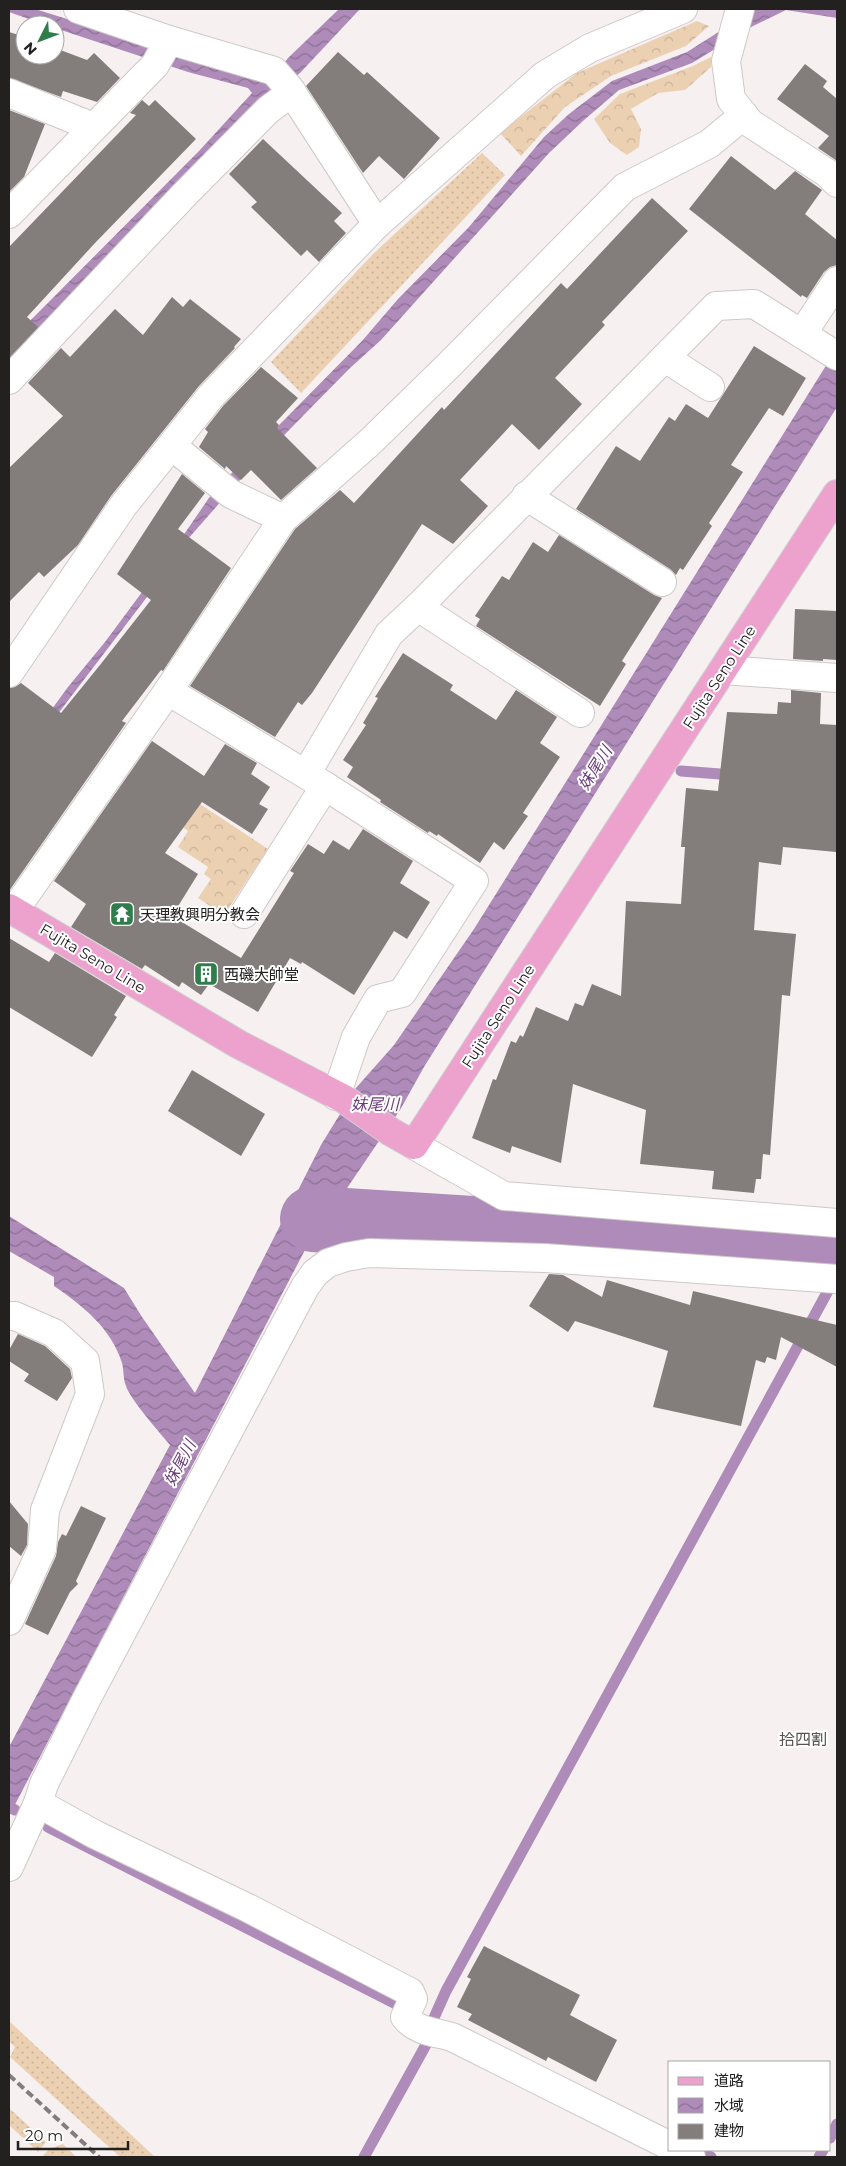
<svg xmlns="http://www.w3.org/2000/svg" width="846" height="2166" font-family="Montserrat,'Noto Sans JP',sans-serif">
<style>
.grass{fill:url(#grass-dots)}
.forest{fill:url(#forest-crowns)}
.water{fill:url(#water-waves)}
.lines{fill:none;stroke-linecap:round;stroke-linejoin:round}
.stream{stroke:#ae8bb8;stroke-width:11}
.river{stroke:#ae8bb8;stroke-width:66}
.building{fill:#837d7b}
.minor-casing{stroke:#cfc8c8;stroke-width:30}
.major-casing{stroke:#cfcece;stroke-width:30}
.minor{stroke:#fff;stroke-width:28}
.major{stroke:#eda2ce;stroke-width:28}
.rail{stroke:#827e7e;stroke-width:4;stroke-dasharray:8 4;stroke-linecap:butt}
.labels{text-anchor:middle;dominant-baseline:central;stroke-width:4;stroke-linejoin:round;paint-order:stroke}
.street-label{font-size:15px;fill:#232020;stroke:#fff}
.poi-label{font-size:15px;fill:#232020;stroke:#fff;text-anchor:start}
.water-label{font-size:16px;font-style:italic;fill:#6b3d78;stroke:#fff}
.neighbourhood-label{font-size:16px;fill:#585252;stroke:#fff}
</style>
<defs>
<pattern id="grass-dots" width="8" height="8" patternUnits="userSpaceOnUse" patternTransform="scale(1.25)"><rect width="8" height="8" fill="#ecd0b2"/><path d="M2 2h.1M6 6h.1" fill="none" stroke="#cab299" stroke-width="1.8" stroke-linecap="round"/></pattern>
<pattern id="forest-crowns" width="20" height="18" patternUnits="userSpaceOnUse" patternTransform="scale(1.25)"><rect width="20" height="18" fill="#ecd0b2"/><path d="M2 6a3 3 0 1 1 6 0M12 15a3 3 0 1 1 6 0" fill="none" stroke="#cab299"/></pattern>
<pattern id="water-waves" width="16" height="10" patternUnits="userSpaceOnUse" patternTransform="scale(1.25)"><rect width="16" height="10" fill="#ae8bb8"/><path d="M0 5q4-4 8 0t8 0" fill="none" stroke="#8d7195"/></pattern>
</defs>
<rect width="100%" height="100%" fill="#f7f0f0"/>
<g class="grass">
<path d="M482 153 505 175 301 393 271 362 373 254Z"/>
<path d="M9 2021 155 2157H120L10 2057 15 2047 9 2041Z"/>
<path d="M9 2108 46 2142 38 2152 9 2125Z"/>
<path d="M63 2144 76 2157H42L49 2149Z"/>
</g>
<g class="forest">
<path d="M697 21 709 26 686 46 611 76 565 107 521 156 500 133 577 73Z"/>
<path d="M711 57V67L685 90 658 93 631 109 641 129 639 147 627 155 610 143 594 119 620 94 693 66Z"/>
<path d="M194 800 268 849 224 915 198 898 211 879 204 874 208 867 178 847 188 831 178 824Z"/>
</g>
<g class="water">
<path d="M9 9H35L269 82 288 58 339 9H360L300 73 237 129 9 365V342L199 151 252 93 248 88 188 72 55 28V25H46L9 12Z"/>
<path d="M755 9H837V18L786 10 753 26 692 63 619 90 584 120 549 153 381 340 349 369 238 482 187 540 147 597 9 778V768L68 687 105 642 174 549 213 492 362 341 398 299 469 227 544 137 569 114 612 81 687 52Z"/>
<path d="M837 348V407L424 1067 400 1110 305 1250 9 1816V1747L170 1445C160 1433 130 1399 126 1386 123 1379 124 1370 122 1363 111 1328 83 1306 54 1286V1277L9 1251V1216L124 1288 142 1317 195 1393 321 1145 356 1088 394 1045 474 929Z"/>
</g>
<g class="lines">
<g class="stream">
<path d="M681 771 733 775"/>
<path d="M9 1807 15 1810"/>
<path d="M48 1827 410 2011"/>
<path d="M433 2020 446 1991 835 1278"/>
<path d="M830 2138 837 2124"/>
<path d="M696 2150 711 2157"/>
<path d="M364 2157 433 2032"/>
<path d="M819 2157 823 2150"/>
</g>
<path class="river" d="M313 1219 568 1235 837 1257"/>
</g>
<g class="building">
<path d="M9 32 25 37V55H55V48L87 60 94 53 120 78 97 102 63 91 61 97 9 78Z"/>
<path d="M338 52 364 75 367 72 440 138 404 179 379 156 363 173 306 86Z"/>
<path d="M805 64 827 81 823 87 837 99V161L818 148 829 136 777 99Z"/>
<path d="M142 100 149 106 155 100 196 139 95 243 27 317 38 327 9 358V247L136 115 130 113Z"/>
<path d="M9 110 45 124 24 177 9 192Z"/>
<path d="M263 139 342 213 334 221 346 233 319 262 307 250 301 256 251 207 257 202 229 174Z"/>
<path d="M731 156 775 190 795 171 822 190 805 214 837 240V265L830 267 824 272 807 298 802 295 801 297 689 209Z"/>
<path d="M652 198 688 231 602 322 605 325 555 378 582 404 539 450 512 424 460 480 488 506 453 544 422 524 312 693 302 705 298 702 275 737 190 686 295 529 340 490 354 503 442 407 444 410 561 283 567 289Z"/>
<path d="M172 297 183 307 190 299 241 339 234 347 235 348 199 386 111 496 78 545 44 577 39 572 9 602V468L63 416 28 383 61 348 70 357 115 309 143 335Z"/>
<path d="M754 346 806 378 783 416 769 408 731 465 743 472 709 523 712 526 683 570 680 568 676 575 670 569 576 509 616 446 640 461 669 417 675 421 686 404 708 418Z"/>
<path d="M261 367 298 398 276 422 279 425 277 428 317 468 281 500 251 470 241 480 226 466 225 469 199 447 208 432 205 429 223 406Z"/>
<path d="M182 474 205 493 178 529 231 568 163 671 161 670 122 721 126 723 9 891V688L15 687 21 683 61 713 100 665 151 600 117 574Z"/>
<path d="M559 535 654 595 662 598 622 661 626 664 600 706 476 626 480 619 475 616 502 576 509 580 533 542 548 552Z"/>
<path d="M795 609 837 611V660L823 659V661L793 659Z"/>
<path d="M403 653 453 685 450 690 496 720 516 690 557 717 540 743 560 757 523 813 528 816 504 850 494 842 480 863 438 834 437 836 429 831 428 833 380 802 381 800 347 777 353 767 343 760 366 725 363 723 378 698 375 697Z"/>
<path d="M791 690 821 693 820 724 837 725V835L836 852 783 847 781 865 759 862 754 930 796 934 790 996 782 995 770 1155 763 1154 761 1179H756L754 1193 712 1189 714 1171 640 1164 646 1110 573 1084 561 1163 512 1146 510 1153 472 1138 493 1079 496 1080 511 1041 516 1043 520 1035 523 1037 536 1007 568 1021 575 1003 583 1006 592 984 621 996 626 901 681 904 685 847H681L686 788 718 791 727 712 777 714 778 702 791 703Z"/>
<path d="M152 741 204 776 225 744 257 763 251 774 270 787 259 804 268 809 252 834 202 802 165 853 198 874 172 916 241 958 294 873 290 871 308 844 324 854 333 840 349 850 363 829 413 861 400 883 430 902 407 939 394 931 354 995 302 962 301 964 290 958 258 1012 209 984 201 995 182 982 179 987 145 965 142 969 71 927 86 904 54 881Z"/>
<path d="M9 938 49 962 55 953 126 996 114 1015 117 1017 92 1057 9 1007Z"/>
<path d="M192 1070 265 1114 241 1156 168 1111Z"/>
<path d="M549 1274 563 1275 602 1297 607 1280 690 1305 693 1291 837 1325V1367L781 1337 776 1360 767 1357 765 1363 756 1360 741 1426 653 1407 668 1351 575 1321 568 1332 529 1306Z"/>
<path d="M18 1334 45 1346 70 1369 72 1378 57 1401 24 1381 29 1374 9 1361V1350Z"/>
<path d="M9 1501 28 1524 27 1545 21 1556 9 1546Z"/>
<path d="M81 1506 106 1518 76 1581 78 1584 70 1592 48 1635 25 1624 56 1556 58 1542 62 1534 66 1536Z"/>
<path d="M484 1946 580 1995 570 2015 617 2040 596 2082 548 2057 546 2061 468 2020 472 2014 457 2007 471 1979 467 1977Z"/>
</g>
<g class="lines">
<defs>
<g id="minor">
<path d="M78 9 169 40 271 70 274 71 289 88 377 224"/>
<path d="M740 9 726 61 731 99 750 123 827 173 837 183"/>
<path d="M9 93 93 127"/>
<path d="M9 214 155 65 169 40"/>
<path d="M802 334 837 281"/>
<path d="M665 358 710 387"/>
<path d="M9 380 184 195 268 110 292 92"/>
<path d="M172 446 231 494 283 519"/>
<path d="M526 496 662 582"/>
<path d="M418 607 580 713"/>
<path d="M723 670 837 678"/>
<path d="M9 673 123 506 211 396 377 224 545 75 590 48 683 9"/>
<path d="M306 774 389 634 418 607 716 306 754 304 837 356"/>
<path d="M14 911 168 691"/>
<path d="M244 914 325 786"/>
<path d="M336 1096 356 1037 378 999 402 993 474 881 325 786 168 691 283 519 370 442 447 367 625 187 709 144 744 115"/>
<path d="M414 1145 504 1196 837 1223"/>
<path d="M9 1316H15L54 1333 85 1361 90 1394 45 1510 42 1549 9 1621"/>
<path d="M38 1803 94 1834 248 1908 410 1992 413 1999 405 2017C417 2032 436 2032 452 2037L670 2146"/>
<path d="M9 1867 38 1803 44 1784 86 1700 305 1287 315 1273 328 1263 346 1257 369 1253 545 1258 837 1279"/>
<path d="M677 2150 691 2157"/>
</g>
<path id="major" d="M9 908 238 1044 344 1099 391 1132 414 1145 837 494"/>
</defs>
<use href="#minor" class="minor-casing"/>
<use href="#major" class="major-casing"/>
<use href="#minor" class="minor"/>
<use href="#major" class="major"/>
<path class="rail" d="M9 2075 99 2157"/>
</g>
<defs>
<symbol id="temple-square" viewBox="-11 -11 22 22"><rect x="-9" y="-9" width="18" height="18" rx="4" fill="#307d4c" stroke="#fff"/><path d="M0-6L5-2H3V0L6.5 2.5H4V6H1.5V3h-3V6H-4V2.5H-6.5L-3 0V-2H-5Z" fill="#fff"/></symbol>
<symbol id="building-square" viewBox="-11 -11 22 22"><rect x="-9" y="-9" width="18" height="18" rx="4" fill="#307d4c" stroke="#fff"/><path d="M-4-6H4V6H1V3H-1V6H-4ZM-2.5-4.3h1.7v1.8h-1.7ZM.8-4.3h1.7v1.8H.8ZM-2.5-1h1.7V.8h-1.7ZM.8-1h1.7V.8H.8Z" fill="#fff"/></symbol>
</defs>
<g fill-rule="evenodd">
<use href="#temple-square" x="108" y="900" width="28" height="28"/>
<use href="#building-square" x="192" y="960" width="28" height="28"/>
</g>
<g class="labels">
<g class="street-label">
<text transform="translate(719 677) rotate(-57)">Fujita Seno Line</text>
<text transform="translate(93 958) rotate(31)">Fujita Seno Line</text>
<text transform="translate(498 1016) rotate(-57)">Fujita Seno Line</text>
</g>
<g class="poi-label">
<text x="140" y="914">天理教興明分教会</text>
<text x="224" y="974">西磯大帥堂</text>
</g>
<g class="water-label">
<text transform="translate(595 768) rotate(-58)">妹尾川</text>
<text x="375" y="1104">妹尾川</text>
<text transform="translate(180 1463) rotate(-62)">妹尾川</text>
</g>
<g class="neighbourhood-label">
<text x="803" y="1739">拾四割</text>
</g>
</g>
<rect width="846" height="2166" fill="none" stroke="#232020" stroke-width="20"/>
<rect x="668" y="2061" width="162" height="90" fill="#ffffff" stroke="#a7a6a6"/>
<rect x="678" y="2077" width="25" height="8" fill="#eda2ce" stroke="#a7a6a6"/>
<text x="714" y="2086" font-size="15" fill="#232020">道路</text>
<rect x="678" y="2098" width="25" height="15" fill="url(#water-waves)" stroke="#a7a6a6"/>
<text x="714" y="2111" font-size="15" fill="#232020">水域</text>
<rect x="678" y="2124" width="25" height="15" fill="#837d7b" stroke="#a7a6a6"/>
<text x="714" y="2136" font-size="15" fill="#232020">建物</text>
<g transform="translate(40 40) rotate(228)"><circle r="24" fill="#ffffff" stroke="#a7a6a6"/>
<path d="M0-4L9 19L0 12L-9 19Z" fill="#307d4c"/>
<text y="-8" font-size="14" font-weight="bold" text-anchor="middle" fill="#232020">N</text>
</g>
<path d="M18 2141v8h110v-8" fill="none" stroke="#232020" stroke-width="2.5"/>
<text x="25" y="2141" font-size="15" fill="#232020" stroke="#ffffff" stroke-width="4" paint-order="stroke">20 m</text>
</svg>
